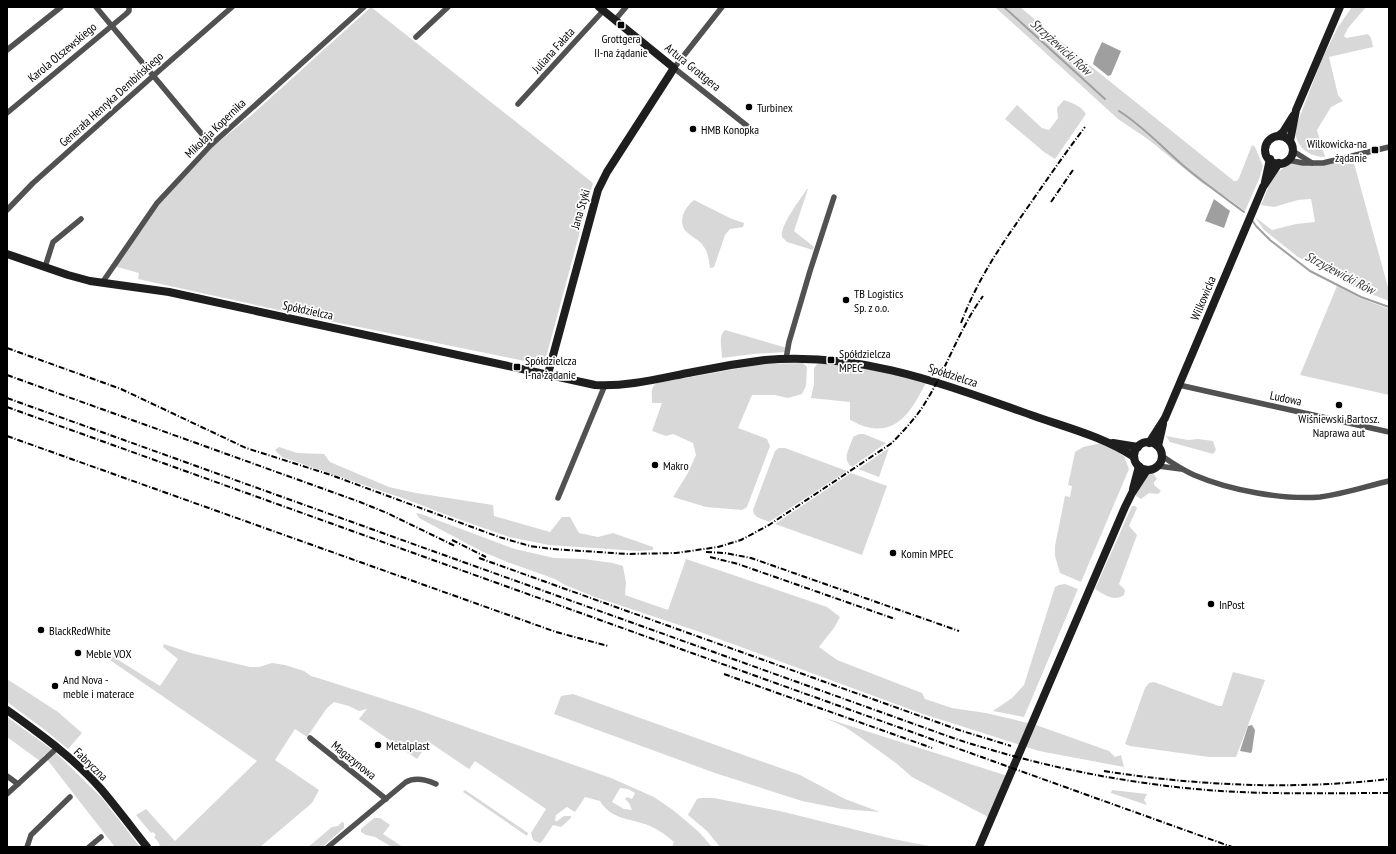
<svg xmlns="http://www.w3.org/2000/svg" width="1396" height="854" font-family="'PT Sans Narrow',sans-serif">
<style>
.green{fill:#d8d8d8;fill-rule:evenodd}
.water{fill:#9f9f9f}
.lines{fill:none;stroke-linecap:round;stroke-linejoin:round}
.stream{stroke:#9f9f9f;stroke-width:2}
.street{stroke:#515151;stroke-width:5.5}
.secondary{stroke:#1e1e1e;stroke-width:8}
.rail{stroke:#000;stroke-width:2;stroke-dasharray:6 2 1 2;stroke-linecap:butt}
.poi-dot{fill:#000;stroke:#fff;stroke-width:1.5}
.labels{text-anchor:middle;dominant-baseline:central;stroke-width:3.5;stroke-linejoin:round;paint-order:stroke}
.poi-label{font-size:12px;fill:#000;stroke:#fff;text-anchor:start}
.street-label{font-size:12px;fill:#000;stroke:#fff}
.water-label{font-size:13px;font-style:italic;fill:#404040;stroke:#fff}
</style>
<rect width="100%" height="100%" fill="#fff"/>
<g class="green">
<path d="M371 7 593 183 544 365 310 317 138 279 139 273 114 266 156 207 214 146 255 112Z"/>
<path d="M995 7H1020L1082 59 1234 181H1237L1239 178 1252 145 1255 147 1263 166 1259 179 1245 211 1229 199 1202 183 1149 140 1118 119Z"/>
<path d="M1352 7H1366L1348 28 1344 36 1346 38 1368 34 1371 38 1373 47 1329 57 1338 95 1343 101 1331 107 1317 130 1325 157C1308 157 1295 146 1295 129L1322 59 1338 27Z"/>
<path d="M1064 100C1073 103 1081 106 1086 114L1055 159 1044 152 1005 119 1017 105 1042 128 1049 130 1058 118 1057 108Z"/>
<path d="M1352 156 1389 291V301L1358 289 1298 257 1264 230 1255 217 1272 230 1296 224 1315 222 1311 199 1298 200 1274 207 1261 205 1270 183 1278 172 1294 160 1323 163Z"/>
<path d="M807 189H808L794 231 814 247 813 250 787 242 782 237C780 225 800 200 807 189Z"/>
<path d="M694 200 732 219 744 223 743 227 730 229 725 235 714 267 710 268C709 261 708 252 704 247 696 234 678 235 683 215 685 209 689 204 694 200Z"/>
<path d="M1337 286 1360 298 1389 309V395L1300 375Z"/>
<path d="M725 330 787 348 786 352 753 354 722 358C722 350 718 336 725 330Z"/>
<path d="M803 363 807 367 806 386 802 394 788 398 775 395H752L738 428 767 439 770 446 747 507 742 510 706 507 673 497 688 473 696 455 693 443 673 434 666 436 652 431 662 403H652C652 395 650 387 657 383L763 364Z"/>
<path d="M818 363 836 364 928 379C915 403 901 436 867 427 861 426 855 422 850 420V402L811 398 814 384V368Z"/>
<path d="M859 434H864L886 443 852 467C841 459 850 448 853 437Z"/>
<path d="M1166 436 1188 440 1198 439 1213 441 1216 450 1213 454 1170 442Z"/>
<path d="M1102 443 1121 451 1120 454 1124 456 1129 469 1081 582 1060 573 1055 556V546L1065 496 1070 497 1072 486 1068 485 1075 452 1083 447Z"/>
<path d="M279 447 297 453 324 454 330 462 389 487 416 493 493 505 494 516 550 532 562 517H570L579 533 598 537 613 533 653 547V550L638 551 549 545 509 537 444 514 408 500 282 457 275 450Z"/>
<path d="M779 448H785L847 471 769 522 757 517 754 514 753 510 775 451Z"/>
<path d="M889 448 879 477 858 469Z"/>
<path d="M1151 470 1157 479 1154 482V485L1161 491 1158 494 1149 493 1141 499 1136 496V494L1148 472Z"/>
<path d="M851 473 887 486 862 555 775 524Z"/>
<path d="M1132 506H1135L1137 508 1129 526 1137 535 1119 584 1125 590 1124 595C1114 602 1105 595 1095 589Z"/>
<path d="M416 513 421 514 515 549 554 558 584 559 613 563 623 566 626 583 625 595 668 610 686 559 827 607 840 617 834 628 819 647 837 660 922 693 925 699 952 708 986 713 1028 723 1025 744 1036 725 1109 751 1115 757 1121 755 1124 767 1039 751 920 713 700 632 595 597 565 585 555 579 507 562 481 551 419 518Z"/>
<path d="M1065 584 1078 589 1024 717 993 711 1012 698 1024 685 1055 587 1059 585Z"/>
<path d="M164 644 191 653 250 667H259L272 663 285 665 304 671 311 676 318 678 415 709 611 778 654 797 673 810 699 832 712 847H672L674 842C667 836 659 830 650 826 632 818 612 821 600 801L585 797 575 812 567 807 556 815 555 821H557L564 816H571V818L561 827 553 825 543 840 540 843 533 840 531 833 546 809 475 761 469 769 429 742 417 759 359 719 367 709 359 711 349 706 334 702 327 708 307 737 295 729 275 760 319 790 312 803 260 847H160L159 843 154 837 156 835 153 832 151 833 136 815 146 809 175 841 257 761 104 656H112L160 686 178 659 163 647ZM620 788 628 789 635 793 632 799 627 797 625 799 629 803 632 810 624 809 612 802Z"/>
<path d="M1233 672 1265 680 1236 757H1209L1130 746 1125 744 1145 688 1149 683 1154 682 1219 706H1222Z"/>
<path d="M7 679 58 712 82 733 68 749 45 730 7 702Z"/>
<path d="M573 694 800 775 845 799 880 812 842 809 802 801 715 773 554 714 561 696Z"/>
<path d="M7 717 54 751 102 798 140 847H115L46 758 45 754 40 761 7 737Z"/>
<path d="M825 718 1011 777 992 819 912 777 896 763 854 733 845 727Z"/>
<path d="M465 790 528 833 527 836 463 792Z"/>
<path d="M1112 790 1147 794 1144 800 1147 805 1111 793Z"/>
<path d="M701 798H714L784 812 893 839 934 847H720L707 831 688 815 697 799Z"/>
<path d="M374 818H380L390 825 383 834 403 847H392L375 837 366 835 361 832V829Z"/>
<path d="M342 822 344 823V828L322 847H308L332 827 338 826Z"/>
</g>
<g class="water">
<path d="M1102 42 1121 51 1111 75 1108 76 1093 64 1095 57Z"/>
<path d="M1214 199 1230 211 1224 228 1205 221Z"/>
<path d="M1252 725 1255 730 1252 751 1251 753 1240 751 1248 726Z"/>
</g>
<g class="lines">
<g class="stream">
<path d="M1004 7 1105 99"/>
<path d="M1119 111C1143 126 1163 148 1185 167 1204 183 1224 197 1244 212"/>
<path d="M1252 220 1256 226 1270 240 1310 271 1361 297 1389 307"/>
</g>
<g class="street">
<path d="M96 7 211 145"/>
<path d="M722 7 674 68 756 133"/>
<path d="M615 20 626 7"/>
<path d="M416 37 448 7"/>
<path d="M7 50 61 7"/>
<path d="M518 104 603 11"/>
<path d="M7 113 126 14 129 11V7"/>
<path d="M1293 151 1312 163"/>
<path d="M1288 160 1303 163H1323L1389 147"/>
<path d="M7 210 33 183 153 76 232 7"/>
<path d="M45 267 53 242 81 219"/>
<path d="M102 283 157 203 211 145 364 7"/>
<path d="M786 359 789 342 810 271 834 197"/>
<path d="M1179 385 1389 432"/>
<path d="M1162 456C1172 463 1183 470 1194 475 1229 490 1282 500 1320 497 1343 494 1367 486 1389 481"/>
<path d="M1158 466 1181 469"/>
<path d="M558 498 605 385"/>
<path d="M310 738 386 799"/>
<path d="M7 776 18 784 57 748"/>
<path d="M7 794 18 784"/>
<path d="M27 847 31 835 70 797"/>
<path d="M89 847 101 837"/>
<path d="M328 847 406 782C415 777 427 780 436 784"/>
</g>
<g class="secondary">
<path d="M1278 136 1283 132 1293 116"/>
<circle cx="1279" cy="150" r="14"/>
<path d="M1290 141 1296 110 1340 7"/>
<path d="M1265 182 1270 159"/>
<path d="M7 254 68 275 90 281 169 292 595 385C628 387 661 378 693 372 717 367 741 363 765 360 864 352 943 384 1034 416 1068 428 1104 437 1134 457"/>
<path d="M548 374 598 190 607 172 674 68 599 7"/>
<circle cx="1148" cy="456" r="14"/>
<path d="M1113 443 1138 447"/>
<path d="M1149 443 1165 418 1263 187 1279 163"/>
<path d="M1158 446 1163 424"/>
<path d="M1133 489 1139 466"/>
<path d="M7 710C40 734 74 758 101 789 117 808 132 828 147 847"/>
<path d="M979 847 1125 507 1132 493 1147 470"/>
</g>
<g class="rail">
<path d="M1051 202 1073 170"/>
<path d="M961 323C979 276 1002 244 1030 204 1048 178 1066 152 1085 127"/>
<path d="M7 348 121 389 246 448 331 475 499 537 530 546 552 549 628 554 676 553 718 547 741 540 769 525 892 443C904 430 916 418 925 403 947 368 959 329 983 296"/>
<path d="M7 375 360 502 387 513 455 546"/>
<path d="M7 398 953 738C1032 764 1112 781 1195 789 1259 795 1325 793 1389 793"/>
<path d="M7 407 1232 847"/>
<path d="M7 436 556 632 608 646"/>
<path d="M452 540 486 557"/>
<path d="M706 552 725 553 751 558 959 631"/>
<path d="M710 557 738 564 895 619"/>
<path d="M479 558 959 730 1011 746"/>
<path d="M724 674 932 748"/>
<path d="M1104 771C1198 786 1295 790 1389 779"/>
</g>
</g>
<g class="poi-dot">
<rect x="617" y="21" width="8" height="8" rx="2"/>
<circle cx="749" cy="107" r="4"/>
<circle cx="693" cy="129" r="4"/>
<rect x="1371" y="146" width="8" height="8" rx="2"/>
<circle cx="846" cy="300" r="4"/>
<rect x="827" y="356" width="8" height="8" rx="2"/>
<rect x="513" y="363" width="8" height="8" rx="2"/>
<circle cx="1339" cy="405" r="4"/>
<circle cx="655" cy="465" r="4"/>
<circle cx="893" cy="553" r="4"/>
<circle cx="1211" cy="604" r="4"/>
<circle cx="41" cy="630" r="4"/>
<circle cx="78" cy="653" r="4"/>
<circle cx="55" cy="686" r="4"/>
<circle cx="378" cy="745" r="4"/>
</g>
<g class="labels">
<g class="poi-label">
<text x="621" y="38" text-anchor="middle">Grottgera<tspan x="621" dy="14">II-na żądanie</tspan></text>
<text x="757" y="107">Turbinex</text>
<text x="701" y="129">HMB Konopka</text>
<text x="1367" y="143" text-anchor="end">Wilkowicka-na<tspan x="1367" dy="14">żądanie</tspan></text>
<text x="854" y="293">TB Logistics<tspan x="854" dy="14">Sp. z o.o.</tspan></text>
<text x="839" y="353">Spółdzielcza<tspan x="839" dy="14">MPEC</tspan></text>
<text x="525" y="360">Spółdzielcza<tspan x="525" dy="14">I-na żądanie</tspan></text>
<text x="1339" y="418" text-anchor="middle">Wiśniewski Bartosz.<tspan x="1339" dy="14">Naprawa aut</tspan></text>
<text x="663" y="465">Makro</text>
<text x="901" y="553">Komin MPEC</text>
<text x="1219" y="604">InPost</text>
<text x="49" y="630">BlackRedWhite</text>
<text x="86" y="653">Meble VOX</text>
<text x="63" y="679">And Nova -<tspan x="63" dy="14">meble i materace</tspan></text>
<text x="386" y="745">Metalplast</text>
</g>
<g class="street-label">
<text transform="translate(553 50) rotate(-48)">Juliana Fałata</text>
<text transform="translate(62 52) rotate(-40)">Karola Olszewskiego</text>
<text transform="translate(693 67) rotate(39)">Artura Grottgera</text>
<text transform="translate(111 99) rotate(-42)">Generała Henryka Dembińskiego</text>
<text transform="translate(215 128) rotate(-44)">Mikołaja Kopernika</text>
<text transform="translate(580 209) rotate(-74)">Jana Styki</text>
<text transform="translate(1203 298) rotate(-67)">Wilkowicka</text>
<text transform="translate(308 310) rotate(12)">Spółdzielcza</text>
<text transform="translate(953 375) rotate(18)">Spółdzielcza</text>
<text transform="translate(1286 398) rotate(12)">Ludowa</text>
<text transform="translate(354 760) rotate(39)">Magazynowa</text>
<text transform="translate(91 764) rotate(44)">Fabryczna</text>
</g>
<g class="water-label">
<text transform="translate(1061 47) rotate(42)">Strzyżewicki Rów</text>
<text transform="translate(1340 273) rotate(28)">Strzyżewicki Rów</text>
</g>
</g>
<rect width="1396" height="854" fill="none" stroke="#000000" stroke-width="16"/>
</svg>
